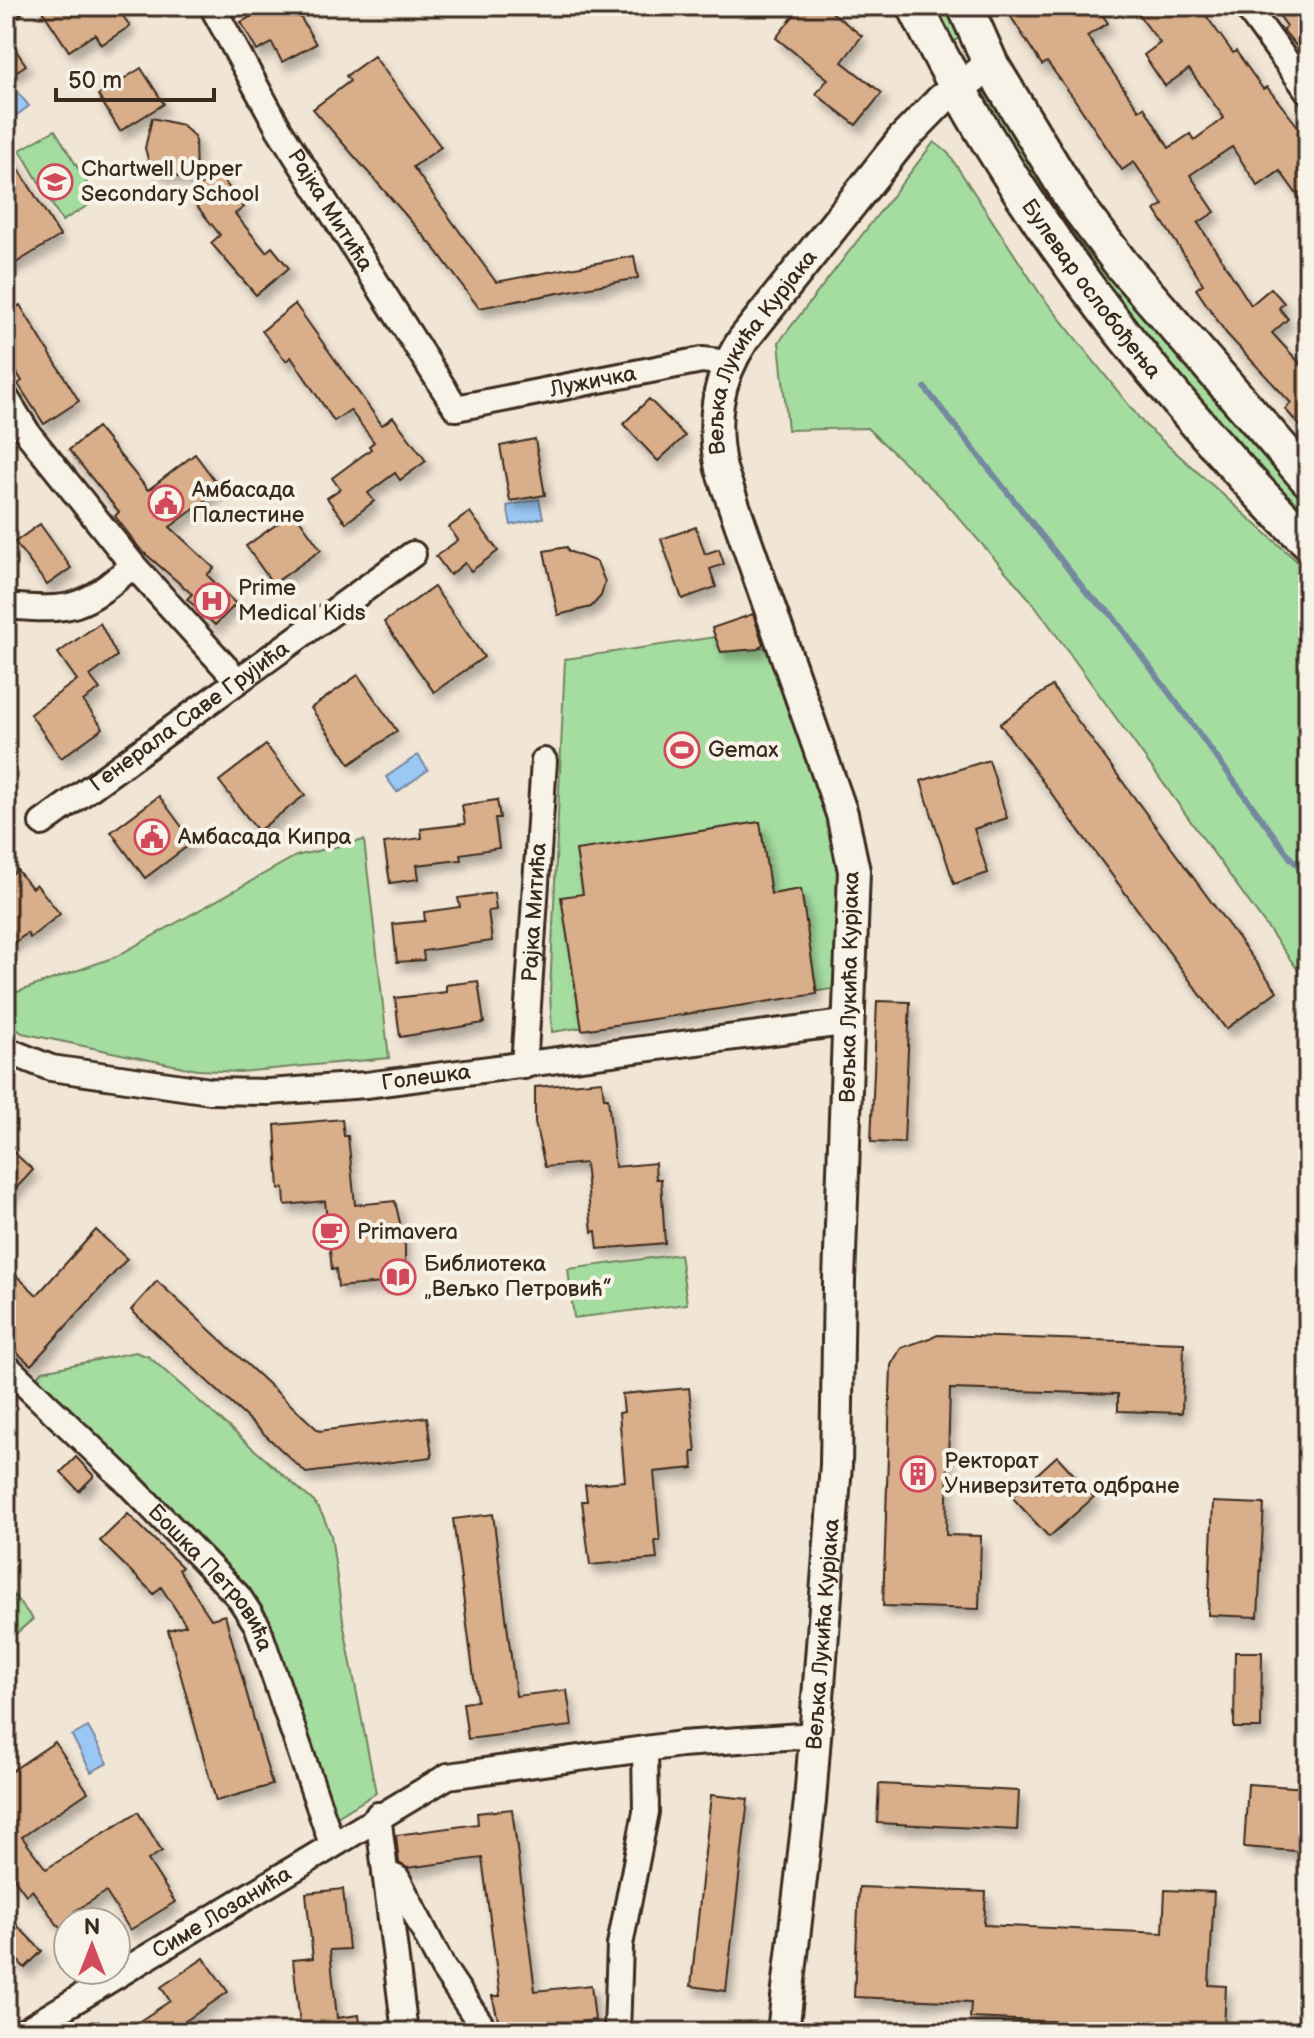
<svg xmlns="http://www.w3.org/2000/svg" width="1314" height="2038" font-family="'Balsamiq Sans',sans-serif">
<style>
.green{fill:#a5dca0;stroke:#70835f;stroke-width:2}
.water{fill:#9bc7f5;stroke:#75889f;stroke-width:2}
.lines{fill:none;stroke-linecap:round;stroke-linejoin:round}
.stream{stroke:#75889f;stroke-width:6}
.building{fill:#d9ae8a;stroke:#3b2a1e;stroke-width:2;filter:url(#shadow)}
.minor-casing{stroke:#3b2a1e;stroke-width:30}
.tertiary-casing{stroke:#3b2a1e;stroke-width:36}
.secondary-casing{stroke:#3b2a1e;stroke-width:40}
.minor{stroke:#f7f3e8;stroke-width:24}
.tertiary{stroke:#f7f3e8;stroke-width:30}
.secondary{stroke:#f7f3e8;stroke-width:34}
.labels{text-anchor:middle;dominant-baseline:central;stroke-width:8;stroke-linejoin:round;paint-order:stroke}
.poi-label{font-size:22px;fill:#3b2a1e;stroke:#f7f3e8;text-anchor:start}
.street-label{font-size:22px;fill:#3b2a1e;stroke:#f7f3e8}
</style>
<defs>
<filter id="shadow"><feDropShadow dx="5" dy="8" stdDeviation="4" flood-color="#0004"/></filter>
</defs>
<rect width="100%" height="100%" fill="#f1e5d5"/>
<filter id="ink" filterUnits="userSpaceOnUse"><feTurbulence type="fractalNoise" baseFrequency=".0125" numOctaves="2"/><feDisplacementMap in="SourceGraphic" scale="16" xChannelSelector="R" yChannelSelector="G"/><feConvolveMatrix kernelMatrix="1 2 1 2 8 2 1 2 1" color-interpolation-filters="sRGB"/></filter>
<g filter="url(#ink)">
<g class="green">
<path d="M925 6H955L961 37 951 43Z"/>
<path d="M985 91 990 93 1308 494V529L1124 325 978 95Z"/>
<path d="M55 130 97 200 62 221 20 150Z"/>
<path d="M934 142 948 153 1041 295 1144 424 1308 571V984L1034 604 940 496 867 428 788 430 779 342Z"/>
<path d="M715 637 721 652 767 647 836 842 843 906 832 989 552 1032 550 993 565 659Z"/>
<path d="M364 840 389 1058 240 1072 197 1070 22 1033 6 1021V996L115 957 296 856Z"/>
<path d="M680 1254 687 1304 574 1318 568 1269Z"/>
<path d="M135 1352 149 1357 314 1502 323 1516 331 1535 344 1627 376 1793 324 1825 257 1625 27 1386 43 1371Z"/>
<path d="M6 1586 33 1619 6 1642Z"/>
<path d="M925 2021 967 2032H914Z"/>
</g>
<g class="water">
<path d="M12 85 29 106 17 115 6 102V87Z"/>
<path d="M539 499 543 518 511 525 507 506Z"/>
<path d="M418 755 428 770 397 792 386 777Z"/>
<path d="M88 1727 108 1763 91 1772 72 1736Z"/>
</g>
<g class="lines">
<path class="stream" d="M925 388 1088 594 1111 614 1292 860 1308 874"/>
</g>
<g class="building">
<path d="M39 6H116L130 26 101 45 95 34 69 51Z"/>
<path d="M270 6H294L316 44 282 62 272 43 257 51 241 22Z"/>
<path d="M801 6H824L862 36 842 62 882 93 856 125 816 94 828 79 776 38Z"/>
<path d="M1004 6H1096L1108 23 1087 36 1139 110 1144 107 1169 148 1190 134 1194 140 1224 118 1189 69 1165 86 1144 55 1160 43 1138 14 1149 6H1199L1233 53 1236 51 1263 89 1267 87 1296 124 1308 142V210L1280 171 1258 186 1232 147 1190 175 1215 212 1198 223 1251 305 1271 288 1284 303 1279 308 1288 319 1272 333 1308 372V435L1285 409 1291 403 1226 333 1196 289 1203 284 1155 210 1163 205 1134 162 1122 170 1073 97 1047 62 1042 65Z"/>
<path d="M1272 6H1308V60L1283 30 1287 26Z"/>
<path d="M6 36 26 65 6 78Z"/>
<path d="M374 56 441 147 413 167 496 282 634 256 638 278 479 308 436 250 313 109 350 81 346 76Z"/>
<path d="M141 68 164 104 120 131 98 95Z"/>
<path d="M152 118 182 125 195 137 196 181 162 173 149 163 145 148Z"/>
<path d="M6 148 60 236 6 269Z"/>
<path d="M217 172 244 207 235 214 266 252 272 247 289 268 256 295 211 243 220 235 188 195Z"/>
<path d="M295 304 382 425 393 417 426 461 400 480 395 473 368 493 374 501 346 523 327 498 340 489 332 478 371 449 369 446 374 442 350 410 334 421 291 357 286 361 262 331Z"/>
<path d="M20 305 79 401 44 424 18 384 22 381 6 355V314Z"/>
<path d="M649 399 685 436 658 461 623 424Z"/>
<path d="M97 427 148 490 195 454 221 489 170 527 214 568 207 575 236 604 215 625 187 599 192 594 141 550 115 516 119 512 69 450Z"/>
<path d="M535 439 545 495 510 501 500 446Z"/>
<path d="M294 512 321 550 273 584 246 546Z"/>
<path d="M470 512 498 551 471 571 465 563 450 575 436 556 458 540 449 527Z"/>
<path d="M40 524 71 568 47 585 15 542Z"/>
<path d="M696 527 705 554 719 549 724 564 710 569 716 587 682 599 661 539Z"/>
<path d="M567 547 568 551 597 562 605 582 601 596 591 607 558 615 544 551Z"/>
<path d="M434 587 484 657 434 692 384 622Z"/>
<path d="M753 614 763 644 758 649 721 652 712 628Z"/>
<path d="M100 623 117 656 90 676 100 689 83 701 103 728 61 758 30 714 77 680 58 653Z"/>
<path d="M358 675 397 731 350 764 311 708Z"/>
<path d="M1052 686 1277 991 1226 1029 1000 724Z"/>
<path d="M266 745 305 795 258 831 219 781Z"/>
<path d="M989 760 1007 818 974 829 988 873 954 884 921 781Z"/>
<path d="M159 796 193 842 145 878 111 832Z"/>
<path d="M497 800 500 818H495L499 848 460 854 461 860 417 865 419 879 390 883 384 843 422 838 421 829 465 824 462 805Z"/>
<path d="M760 822 771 894 801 889 817 994 582 1030 561 897 583 894 576 850Z"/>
<path d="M17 870 32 888 36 884 60 914 30 938 27 933 6 950V878Z"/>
<path d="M494 893 496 910 488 911 492 941 423 951 424 960 397 962 393 924 425 921 424 912 460 907 458 898Z"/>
<path d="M478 981 484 1023 400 1037 395 998 446 992V985Z"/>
<path d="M877 1001 910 1002 904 1143 871 1142Z"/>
<path d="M602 1081 604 1098H608L615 1167 655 1163 656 1179H661L665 1243 598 1249 596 1231 592 1232 585 1163 545 1167 535 1123V1087Z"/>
<path d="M342 1119 344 1136H348L355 1205 395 1201 405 1245V1281L338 1287 336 1269 332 1270 325 1201 285 1205 284 1188 279 1189 275 1125Z"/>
<path d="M6 1145 33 1170 6 1199Z"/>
<path d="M96 1230 127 1259 31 1365 6 1343V1266L37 1295Z"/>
<path d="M157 1281 319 1431 427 1417 432 1457 306 1473 131 1310Z"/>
<path d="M938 1335 1184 1343 1182 1413 1118 1411V1394L950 1389 946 1535 981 1536 979 1609 883 1606 891 1365 901 1348Z"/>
<path d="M689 1388 696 1452H692L693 1468 654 1472 660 1541H655L657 1559 590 1565 582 1501H587L585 1485 625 1481 619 1413 624 1412 622 1394Z"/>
<path d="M1057 1456 1094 1497 1049 1537 1012 1497Z"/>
<path d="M76 1457 94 1476 79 1491 61 1472Z"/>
<path d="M1213 1502 1264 1504 1258 1617 1208 1615Z"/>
<path d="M128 1514 182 1567 179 1570 211 1619 225 1615 272 1785 216 1801 168 1630 186 1625 161 1587 154 1594 100 1541Z"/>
<path d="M493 1514 516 1696 567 1690 572 1726 468 1739 463 1703 477 1701 453 1519Z"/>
<path d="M1235 1652H1262L1261 1728H1234Z"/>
<path d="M55 1742 88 1792 22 1837 46 1869 138 1812 162 1851 148 1860 175 1902 130 1930 106 1892 75 1911 83 1922H68V1939L32 1890 26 1895 6 1867V1775Z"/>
<path d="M879 1784 1019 1791 1017 1830 877 1823Z"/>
<path d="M1248 1784 1308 1788V1852L1244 1847Z"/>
<path d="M711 1795 748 1799 726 1991 691 1986Z"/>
<path d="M512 1809 535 1991 591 1985 595 2020 501 2031 492 1996H500L482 1858 407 1868 399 1863 396 1835 478 1824 477 1813Z"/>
<path d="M859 1887 986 1892 984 1925 1163 1933 1165 1890 1214 1892 1209 1985 1226 1986 1224 2029 970 2018 971 2002 854 1997Z"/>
<path d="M343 1889 349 1949 330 1950 337 2018 359 2015 361 2032H312L311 2023 300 2024 293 1960 313 1958 306 1893Z"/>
<path d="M6 1914 42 1951 25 1968 6 1949Z"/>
<path d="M204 1958 228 1992 184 2022 191 2032H123L170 2001 161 1987Z"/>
</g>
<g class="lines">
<defs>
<g id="minor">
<path id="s1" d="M212 6 279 129 456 408 702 360 728 363"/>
<path d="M1246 6 1308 91"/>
<path d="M6 9 10 6"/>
<path d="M6 398 29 435 133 565 237 680"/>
<path d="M6 606C73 612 83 609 133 565"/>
<path id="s2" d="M42 823 413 554"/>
<path id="s3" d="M6 1050 51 1068 210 1091 269 1092 366 1085 851 1022"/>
<path id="s4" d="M524 1066 544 761"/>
<path id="s5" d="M6 1366 124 1479 238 1596 257 1625 332 1844"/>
<path d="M378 1815 405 2032"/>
<path d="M385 1873 397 1878 443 1968 486 2032"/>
<path id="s6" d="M23 2032 448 1776 681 1744 815 1735"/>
<path d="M617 2032 620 1945 646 1812 645 1749"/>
</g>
<g id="tertiary">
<path id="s7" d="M783 2032 810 1801 836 1465 839 1280 854 871 842 814 721 469C711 422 716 381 743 340L902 140 942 99 991 65"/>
</g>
<g id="secondary">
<path id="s8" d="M915 6C986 152 1078 285 1184 408 1224 454 1263 500 1308 541"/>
<path d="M965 6 991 65 1073 200 1122 265 1308 479"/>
</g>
</defs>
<use href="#minor" class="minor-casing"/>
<use href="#tertiary" class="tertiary-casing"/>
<use href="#secondary" class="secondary-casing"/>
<use href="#minor" class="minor"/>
<use href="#tertiary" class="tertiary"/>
<use href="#secondary" class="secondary"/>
</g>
</g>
<defs>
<symbol id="school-ring" viewBox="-11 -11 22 22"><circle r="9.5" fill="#f7f3e8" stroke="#d1495b" stroke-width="1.5"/><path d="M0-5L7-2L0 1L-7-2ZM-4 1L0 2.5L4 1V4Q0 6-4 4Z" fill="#d1495b"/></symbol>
<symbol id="civic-ring" viewBox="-11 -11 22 22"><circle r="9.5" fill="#f7f3e8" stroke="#d1495b" stroke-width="1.5"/><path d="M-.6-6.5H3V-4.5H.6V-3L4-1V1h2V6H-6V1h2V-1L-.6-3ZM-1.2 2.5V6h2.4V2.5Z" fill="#d1495b"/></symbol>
<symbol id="hospital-ring" viewBox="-11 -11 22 22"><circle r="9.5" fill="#f7f3e8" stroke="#d1495b" stroke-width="1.5"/><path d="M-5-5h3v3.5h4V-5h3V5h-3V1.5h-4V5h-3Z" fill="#d1495b"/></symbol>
<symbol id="stadium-ring" viewBox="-11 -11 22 22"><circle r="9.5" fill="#f7f3e8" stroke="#d1495b" stroke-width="1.5"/><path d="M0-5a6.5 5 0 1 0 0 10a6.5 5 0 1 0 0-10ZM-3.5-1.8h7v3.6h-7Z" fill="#d1495b"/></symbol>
<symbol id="cafe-ring" viewBox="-11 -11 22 22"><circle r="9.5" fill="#f7f3e8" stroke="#d1495b" stroke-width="1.5"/><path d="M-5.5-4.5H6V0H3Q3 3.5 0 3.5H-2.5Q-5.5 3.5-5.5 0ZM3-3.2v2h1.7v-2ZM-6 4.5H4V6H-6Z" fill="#d1495b"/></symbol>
<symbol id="library-ring" viewBox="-11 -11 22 22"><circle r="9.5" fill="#f7f3e8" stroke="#d1495b" stroke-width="1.5"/><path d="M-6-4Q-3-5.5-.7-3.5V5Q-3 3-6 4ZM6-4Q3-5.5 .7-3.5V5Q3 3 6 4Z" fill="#d1495b"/></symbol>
<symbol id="building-ring" viewBox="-11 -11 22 22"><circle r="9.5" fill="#f7f3e8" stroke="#d1495b" stroke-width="1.5"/><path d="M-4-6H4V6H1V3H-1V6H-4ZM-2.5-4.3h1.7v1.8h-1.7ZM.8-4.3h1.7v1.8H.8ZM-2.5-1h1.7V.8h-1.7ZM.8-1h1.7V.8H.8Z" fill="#d1495b"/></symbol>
</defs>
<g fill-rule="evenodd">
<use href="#school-ring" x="35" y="162" width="40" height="40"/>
<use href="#civic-ring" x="146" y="483" width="40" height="40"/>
<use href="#hospital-ring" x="192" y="581" width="40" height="40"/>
<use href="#stadium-ring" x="662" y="730" width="40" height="40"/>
<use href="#civic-ring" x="132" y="817" width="40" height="40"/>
<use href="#cafe-ring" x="311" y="1212" width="40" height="40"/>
<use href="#library-ring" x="378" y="1257" width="40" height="40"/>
<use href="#building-ring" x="898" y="1454" width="40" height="40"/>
</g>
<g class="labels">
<g class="poi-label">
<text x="81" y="169">Chartwell Upper<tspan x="81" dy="25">Secondary School</tspan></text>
<text x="192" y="490">Амбасада<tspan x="192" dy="25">Палестине</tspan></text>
<text x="238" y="588">Prime<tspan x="238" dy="25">Medical Kids</tspan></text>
<text x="708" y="750">Gemax</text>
<text x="178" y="837">Амбасада Кипра</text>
<text x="357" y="1232">Primavera</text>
<text x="424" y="1264">Библиотека<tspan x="424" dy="25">„Вељко Петровић”</tspan></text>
<text x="944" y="1461">Ректорат<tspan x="944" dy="25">Универзитета одбране</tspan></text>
</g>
<g class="street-label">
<text stroke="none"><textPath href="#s1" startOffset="236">Рајка Митића</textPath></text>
<text stroke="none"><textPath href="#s8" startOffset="334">Булевар ослобођења</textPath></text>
<text stroke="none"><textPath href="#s7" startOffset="1718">Вељка Лукића Курјака</textPath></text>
<text stroke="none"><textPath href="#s1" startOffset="610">Лужичка</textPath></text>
<text stroke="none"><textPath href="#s2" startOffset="182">Генерала Саве Грујића</textPath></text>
<text stroke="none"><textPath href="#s4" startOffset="154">Рајка Митића</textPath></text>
<text transform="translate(850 987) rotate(-89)">Вељка Лукића Курјака</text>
<text stroke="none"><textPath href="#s3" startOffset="426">Голешка</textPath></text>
<text stroke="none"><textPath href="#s5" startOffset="296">Бошка Петровића</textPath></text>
<text stroke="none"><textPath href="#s7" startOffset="400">Вељка Лукића Курјака</textPath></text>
<text stroke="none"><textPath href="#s6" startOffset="232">Симе Лозанића</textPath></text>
</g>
</g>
<rect width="1314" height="2038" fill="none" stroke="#f7f3e8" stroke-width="32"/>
<rect x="16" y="16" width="1282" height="2006" fill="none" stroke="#3b2a1e" stroke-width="3" filter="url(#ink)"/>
<g transform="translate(92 1946)"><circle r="38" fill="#f7f3e8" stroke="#aca397" stroke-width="2"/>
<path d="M0-6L14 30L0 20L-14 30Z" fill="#d1495b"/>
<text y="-12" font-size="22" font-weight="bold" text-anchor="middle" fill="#3b2a1e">N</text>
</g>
<path d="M56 88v12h158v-12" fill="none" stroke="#3b2a1e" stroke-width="4"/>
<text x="68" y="88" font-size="24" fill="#3b2a1e" stroke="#f7f3e8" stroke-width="6" paint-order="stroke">50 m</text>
</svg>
